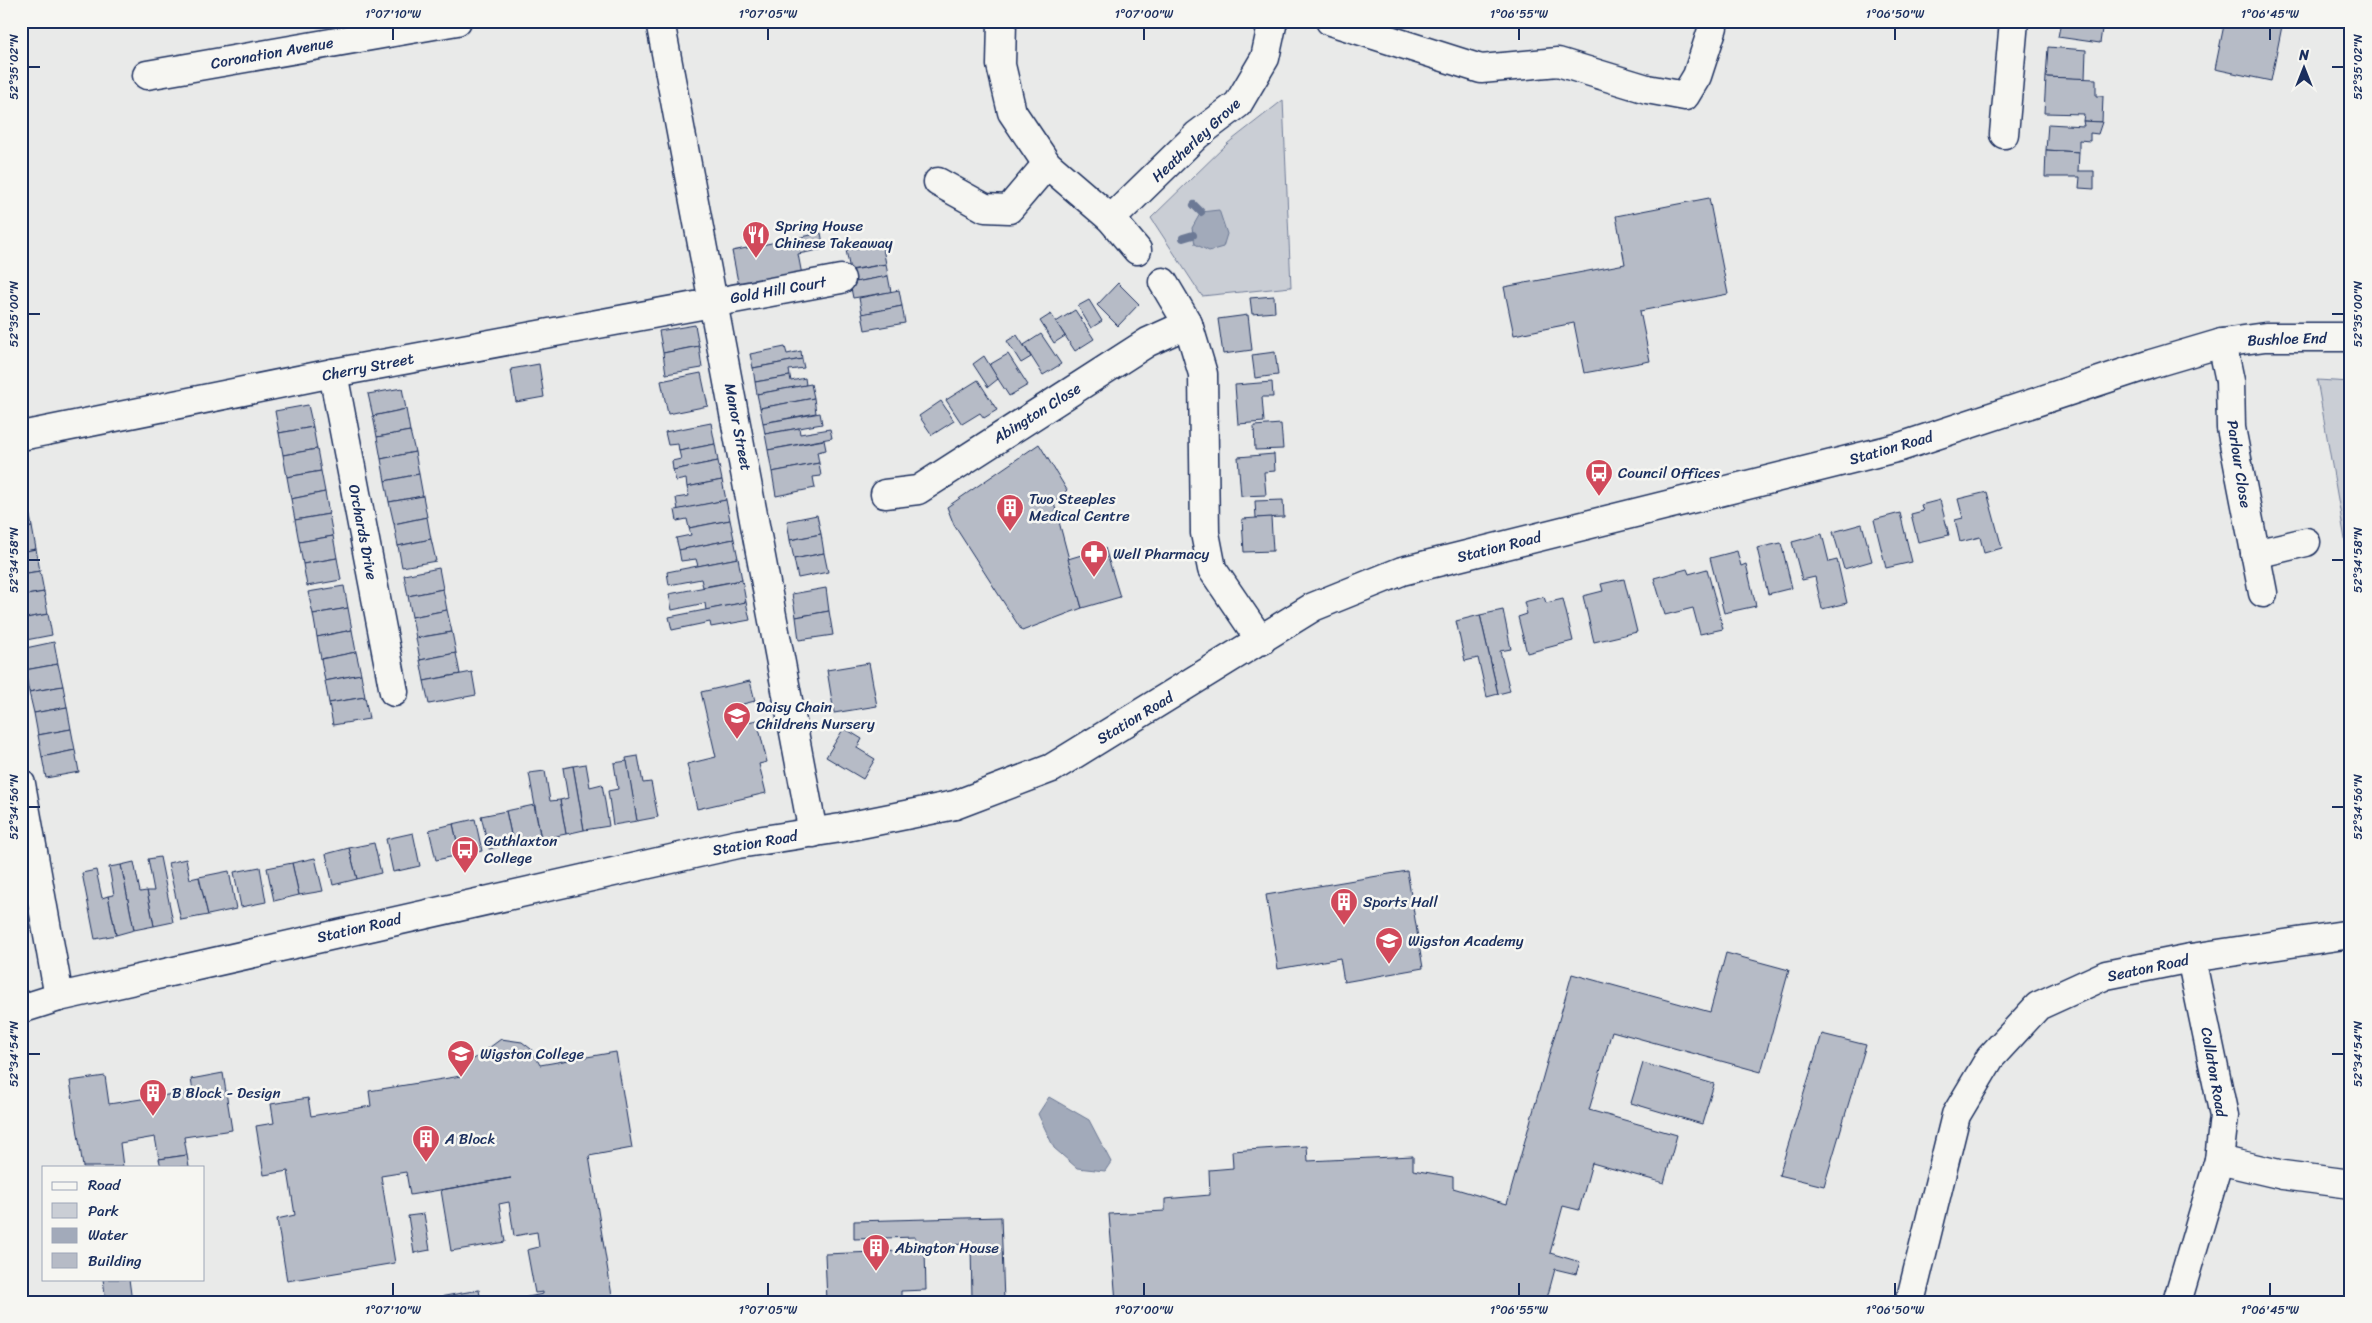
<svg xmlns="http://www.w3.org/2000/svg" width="2372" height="1323" font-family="Sriracha,sans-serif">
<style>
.green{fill:#caced5;stroke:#727e9a}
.water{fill:#a2aaba;stroke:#6c7995}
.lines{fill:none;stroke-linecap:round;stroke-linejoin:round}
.stream{stroke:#6c7995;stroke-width:8}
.building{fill:#b6bbc6;stroke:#1b2f5e}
.minor-casing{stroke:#1b2f5e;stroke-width:31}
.major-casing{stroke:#1b2f5e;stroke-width:31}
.minor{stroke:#f6f6f2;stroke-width:28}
.major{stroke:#f6f6f2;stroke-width:28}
.ticks{fill:none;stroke:#1b2f5e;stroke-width:2}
.labels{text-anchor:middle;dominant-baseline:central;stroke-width:5;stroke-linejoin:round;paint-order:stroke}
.street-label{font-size:15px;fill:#1b2f5e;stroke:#f6f6f2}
.poi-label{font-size:15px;fill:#1b2f5e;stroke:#f6f6f2;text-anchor:start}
.neatline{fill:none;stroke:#1b2f5e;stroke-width:2}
.ticks-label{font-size:12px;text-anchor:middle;fill:#1b2f5e}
</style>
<rect width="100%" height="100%" fill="#e9eae9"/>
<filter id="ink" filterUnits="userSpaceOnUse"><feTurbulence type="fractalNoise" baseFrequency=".02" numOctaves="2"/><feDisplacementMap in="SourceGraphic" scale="10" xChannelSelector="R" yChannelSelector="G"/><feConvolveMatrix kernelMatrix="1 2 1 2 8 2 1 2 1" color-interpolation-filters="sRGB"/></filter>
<g filter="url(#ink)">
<g class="green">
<path d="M1283 100 1291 287 1202 296 1151 218 1228 143Z"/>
<path d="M2317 380 2351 382V545H2346Z"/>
</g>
<g class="water">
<path d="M1219 210 1227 234 1223 247 1209 251 1195 244 1192 228 1201 212Z"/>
<path d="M1049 1097 1089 1120 1111 1162 1105 1171 1077 1168 1054 1148 1038 1114Z"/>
</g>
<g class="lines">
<g class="stream">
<path d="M1194 205 1201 212"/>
<path d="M1183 238 1193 235"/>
</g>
</g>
<g class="building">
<path d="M2061 21H2090L2089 27 2102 29 2100 43 2058 37Z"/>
<path d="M2283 21 2271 81 2215 69 2224 25 2218 21Z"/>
<path d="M2048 47 2086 50 2085 79 2046 77Z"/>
<path d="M2046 77 2096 79V96H2103L2102 122 2083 121 2084 114 2044 113Z"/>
<path d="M2083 121 2102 122 2098 134 2090 133V141L2079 140V152L2046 150 2048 124 2084 126Z"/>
<path d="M2046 150 2079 152 2078 171H2094V189L2079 188 2080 177H2045Z"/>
<path d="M1709 198 1728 294 1640 311 1650 361 1584 373 1574 323 1514 335 1504 287 1625 264 1616 216Z"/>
<path d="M821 233 824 249 798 254 802 275 739 287 732 251Z"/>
<path d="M882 243 886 264 850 270 846 250Z"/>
<path d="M886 264 888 276 850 283 848 271Z"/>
<path d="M888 276 891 292 853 298 850 283Z"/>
<path d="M1118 283 1139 304 1118 326 1097 305Z"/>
<path d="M899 290 902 306 862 314 859 298Z"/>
<path d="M1274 296 1275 312 1252 314 1250 298Z"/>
<path d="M1089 300 1102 321 1091 328 1078 306Z"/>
<path d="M902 306 905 323 865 330 862 314Z"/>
<path d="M1075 310 1094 339 1075 351 1056 322Z"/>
<path d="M1051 314 1065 336 1054 343 1040 321Z"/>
<path d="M1248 315 1252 350 1223 354 1218 319Z"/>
<path d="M695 325 699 346 663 353 659 331Z"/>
<path d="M1041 334 1061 364 1043 375 1024 345Z"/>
<path d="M1017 335 1031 357 1021 363 1007 341Z"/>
<path d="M699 346 702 368 666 374 663 353Z"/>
<path d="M785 347 787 354 801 351 802 359 753 368 750 354Z"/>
<path d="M1275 352 1278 375 1255 378 1252 355Z"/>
<path d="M1008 354 1028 385 1009 396 989 365Z"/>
<path d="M984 356 998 379 988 387 973 364Z"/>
<path d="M802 359 804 368 789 370 790 376 755 382 753 368Z"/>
<path d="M539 364 544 397 516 402 511 369Z"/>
<path d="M701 373 708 406 668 414 661 381Z"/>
<path d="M790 376 791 381 805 378 806 385 757 394 755 382Z"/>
<path d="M978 380 997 410 984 418 980 413 962 424 946 400Z"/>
<path d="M1272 382 1273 397H1262L1264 422 1238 424 1235 385Z"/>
<path d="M811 384 814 398 760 408 757 394Z"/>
<path d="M402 388 406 409 373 416 368 394Z"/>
<path d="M814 398 816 413 763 423 760 408Z"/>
<path d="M941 401 954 421 932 435 919 416Z"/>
<path d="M308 405 313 427 279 433 275 411Z"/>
<path d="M406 409 410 431 377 437 373 416Z"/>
<path d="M820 413 822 424 765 434 763 423Z"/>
<path d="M711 423 715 444 679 451 678 444 668 445 665 432Z"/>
<path d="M1281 424 1283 449 1255 450 1254 426Z"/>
<path d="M313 427 317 449 283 455 279 433Z"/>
<path d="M799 428 800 434 830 429 832 438 768 450 765 434Z"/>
<path d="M410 431 415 452 381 459 377 437Z"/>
<path d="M824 440 826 450 817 452 819 463 772 472 768 450Z"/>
<path d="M715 444 718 461 673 470 672 461 681 459 679 451Z"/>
<path d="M1039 444 1067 490 1054 503 1082 608 1022 631 954 525 947 507Z"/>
<path d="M317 449 321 471 287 477 283 455Z"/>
<path d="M415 452 419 474 385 481 381 459Z"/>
<path d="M1274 454 1275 471 1264 472 1266 495 1241 496 1238 457Z"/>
<path d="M718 461 722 480 687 487 686 479 676 481 673 470Z"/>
<path d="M819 463 821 476 813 477 815 488 776 496 772 472Z"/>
<path d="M21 467 24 484 21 485Z"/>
<path d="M321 471 325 492 291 499 287 477Z"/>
<path d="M419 474 423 496 389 502 385 481Z"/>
<path d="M722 480 726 500 678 510 676 498 689 496 687 487Z"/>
<path d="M24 484 28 505 21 507V485Z"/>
<path d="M325 492 329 514 295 520 291 499Z"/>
<path d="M1987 492 2002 548 1984 553 1980 537 1960 542 1955 520 1963 518 1958 499Z"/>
<path d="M423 496 427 517 394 524 389 502Z"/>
<path d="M726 500 730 520 689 528 687 519 677 521 675 510Z"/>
<path d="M1283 500 1284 517 1256 518 1255 501Z"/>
<path d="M1940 500 1949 535 1918 542 1911 514 1923 511 1921 505Z"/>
<path d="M28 505 32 527 21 529V507Z"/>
<path d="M1900 513 1912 562 1886 568 1874 520Z"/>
<path d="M329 514 333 536 299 542 295 520Z"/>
<path d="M817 515 821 534 790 540 787 521Z"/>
<path d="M427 517 431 539 398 546 394 524Z"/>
<path d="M1271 517 1273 551 1244 552 1242 519Z"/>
<path d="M730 520 734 539 679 550 676 538 691 535 689 528Z"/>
<path d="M1862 524 1872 561 1844 569 1833 532Z"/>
<path d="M32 527 36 549 21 552V529Z"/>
<path d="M821 534 824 553 794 559 790 540Z"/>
<path d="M1822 534 1829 562 1837 560 1847 603 1822 609 1815 577 1802 580 1792 542Z"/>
<path d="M333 536 337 558 303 564 299 542Z"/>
<path d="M431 539 436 561 402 567 398 546Z"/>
<path d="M734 539 738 558 698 566 696 559 681 561 679 550Z"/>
<path d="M1781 543 1792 588 1768 594 1757 548Z"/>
<path d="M1105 548 1120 597 1082 608 1068 559Z"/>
<path d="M36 549 40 571 21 574V552Z"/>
<path d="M1737 551 1741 566 1746 564 1756 606 1724 613 1710 558Z"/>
<path d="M824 553 828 572 798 578 794 559Z"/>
<path d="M337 558 341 580 307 586 303 564Z"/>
<path d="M738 558 742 580 703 587 701 579 669 585 667 572Z"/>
<path d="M439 568 443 589 408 596 404 575Z"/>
<path d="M1687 569 1689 574 1707 569 1723 629 1700 634 1693 608 1665 615 1654 578Z"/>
<path d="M40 571 44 592 21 596V574Z"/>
<path d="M1624 579 1637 632 1594 642 1583 596 1603 591 1601 584Z"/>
<path d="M742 580 746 602 706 610 705 603 672 610 669 594Z"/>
<path d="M344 586 348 608 313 614 308 592Z"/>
<path d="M826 588 829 611 796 617 792 594Z"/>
<path d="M443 589 447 610 412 617 408 596Z"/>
<path d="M44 592 48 614 21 619V596Z"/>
<path d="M1544 597 1546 603 1563 599 1573 641 1527 653 1518 617 1527 614 1524 602Z"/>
<path d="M746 602 750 620 711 627 710 622 672 630 669 617Z"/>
<path d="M348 608 352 630 317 637 313 614Z"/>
<path d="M447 610 452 632 416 638 412 617Z"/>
<path d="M1503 610 1511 649 1500 651 1510 691 1498 694 1480 615Z"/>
<path d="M829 611 833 635 799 640 796 617Z"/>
<path d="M48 614 52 635 21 641V619Z"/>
<path d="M1480 615 1498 694 1487 697 1478 658 1465 661 1456 621Z"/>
<path d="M352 630 356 652 321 659 317 637Z"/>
<path d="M452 632 456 653 420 660 416 638Z"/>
<path d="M54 642 58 664 25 670 21 649Z"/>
<path d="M356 652 361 674 325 681 321 659Z"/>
<path d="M456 653 460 674 424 681 420 660Z"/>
<path d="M869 663 877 706 834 713 827 670Z"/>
<path d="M58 664 63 686 29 692 25 670Z"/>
<path d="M472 672 476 695 429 704 424 681Z"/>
<path d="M361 674 365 697 329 703 325 681Z"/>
<path d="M750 681 755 701 743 704 748 722 757 720 767 762 759 764 766 793 697 809 687 764 716 757 701 692Z"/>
<path d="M63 686 67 707 34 713 29 692Z"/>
<path d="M365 697 369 719 333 725 329 703Z"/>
<path d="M67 707 71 729 38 735 34 713Z"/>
<path d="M844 728 862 739 857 748 875 759 863 779 826 757Z"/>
<path d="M71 729 75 750 42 757 38 735Z"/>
<path d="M75 750 79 772 46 778 42 757Z"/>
<path d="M638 756 643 783 651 782 658 817 637 821 626 758Z"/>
<path d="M627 761 637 821 613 825 608 791 618 789 614 763Z"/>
<path d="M586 764 590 787 602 784 609 826 584 830 573 766Z"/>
<path d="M573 766 584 830 566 834 560 800 568 798 563 768Z"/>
<path d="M545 771 550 801 560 800 566 834 541 839 529 773Z"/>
<path d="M534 805 541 839 513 844 506 811Z"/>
<path d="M506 811 513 844 489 849 481 816Z"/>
<path d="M475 819 482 851 460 855 453 824Z"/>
<path d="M453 824 460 855 436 860 429 830Z"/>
<path d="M413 833 420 866 393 872 386 839Z"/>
<path d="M374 843 381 873 357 879 349 848Z"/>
<path d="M349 848 357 879 333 885 326 854Z"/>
<path d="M160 857 173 922 154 926 147 891H154L148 859Z"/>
<path d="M315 858 323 891 299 895 292 863Z"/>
<path d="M186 859 190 879 199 877 208 915 181 920 168 863Z"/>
<path d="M134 862 140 892 147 891 154 926 134 930 121 865Z"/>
<path d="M292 863 299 895 274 901 267 868Z"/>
<path d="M121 865 134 930 116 935 108 896 114 895 109 867Z"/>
<path d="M260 867 266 902 241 907 234 872Z"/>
<path d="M96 870 102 898 108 896 116 935 95 939 82 873Z"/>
<path d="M229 871 236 909 208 915 199 877Z"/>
<path d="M1407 871 1423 968 1344 982 1340 958 1278 969 1266 895Z"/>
<path d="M1726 953 1789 970 1761 1072 1612 1031 1589 1110 1677 1135 1664 1183 1592 1163 1579 1210 1563 1206 1550 1253 1580 1262 1576 1274 1555 1269 1546 1302H1116L1109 1214 1165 1211V1199L1210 1195 1209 1170 1233 1168 1232 1151 1307 1146 1308 1161 1413 1156V1170L1453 1177V1188L1507 1204 1572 974 1710 1012Z"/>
<path d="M1822 1034 1866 1045 1824 1186 1779 1175Z"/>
<path d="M501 1039 522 1042 531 1049 540 1065 616 1052 632 1148 589 1156 613 1302H523V1298L543 1294V1292L535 1293 527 1250 539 1247 537 1232 514 1236 509 1202 499 1204 505 1242 451 1251 441 1190 511 1178 410 1195 406 1172 381 1176 395 1263 287 1281 277 1219 295 1215 288 1171 264 1175 256 1126 274 1123 271 1104 308 1098 311 1116 371 1106 369 1091 461 1076 466 1060 474 1059Z"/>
<path d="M1643 1063 1714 1084 1702 1124 1631 1103Z"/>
<path d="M223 1073 232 1130 184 1137 187 1155 159 1159 155 1137 120 1143 123 1167H83L70 1081 105 1076 109 1104 193 1091 191 1079Z"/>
<path d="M187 1155 189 1167H161L159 1159Z"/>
<path d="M424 1214 430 1250 414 1253 408 1216Z"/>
<path d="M1001 1217 1004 1302H980V1298H972L971 1244 915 1246V1237L854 1239V1221Z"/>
<path d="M21 1233 27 1246 21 1249Z"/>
<path d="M925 1250 926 1290 901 1291V1302H827L825 1254Z"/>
<path d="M103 1279H129L132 1302H106Z"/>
<path d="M479 1290 481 1302H411Z"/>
<path d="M201 1297 202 1302H170Z"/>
</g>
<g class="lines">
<defs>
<g id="minor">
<path d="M660 21 813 833"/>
<path d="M1002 21 1001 65 1012 112 1047 164 1111 219 1137 250"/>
<path d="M1330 21 1481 69 1558 62 1647 89 1685 96 1697 76 1713 27 1712 21"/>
<path d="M147 75 457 21"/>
<path d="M2004 134 2014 21"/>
<path d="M938 182 985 208 1009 209 1047 164"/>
<path d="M1111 219 1197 135 1238 104 1265 58 1273 21"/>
<path d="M1163 282 1188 324 1203 374 1205 533 1212 569 1261 641"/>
<path d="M2222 343 2230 381 2231 428 2263 593"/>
<path d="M333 373 394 692"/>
<path d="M21 436 333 373 841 279"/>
<path d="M885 494 918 490 1148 342 1188 324"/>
<path d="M2255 554 2306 542"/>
<path d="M21 784 59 997"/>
<path d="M2219 1160 2283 1175 2351 1184"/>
<path d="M1910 1302 1956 1115 1990 1058 2038 1006 2106 975 2191 958 2351 934"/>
<path d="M2177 1302 2219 1160 2224 1116 2191 958"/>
</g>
<path id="major" d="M21 1009 59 997 738 844 841 828 955 805 1052 768 1313 607 1402 571 1900 447 2151 364 2222 343 2265 337H2351"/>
</defs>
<use href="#minor" class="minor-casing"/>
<use href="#major" class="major-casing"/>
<use href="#minor" class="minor"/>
<use href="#major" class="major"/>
</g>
</g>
<path class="ticks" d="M393 28V40M768 28V40M1144 28V40M1519 28V40M1895 28V40M2270 28V40M28 67H40M2332 67H2344M28 314H40M2332 314H2344M28 560H40M2332 560H2344M28 807H40M2332 807H2344M28 1054H40M2332 1054H2344M393 1283V1296M768 1283V1296M1144 1283V1296M1519 1283V1296M1895 1283V1296M2270 1283V1296"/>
<defs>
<symbol id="restaurant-pin" viewBox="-11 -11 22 30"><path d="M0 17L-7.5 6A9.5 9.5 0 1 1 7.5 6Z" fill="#d1495b" stroke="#f6f6f2"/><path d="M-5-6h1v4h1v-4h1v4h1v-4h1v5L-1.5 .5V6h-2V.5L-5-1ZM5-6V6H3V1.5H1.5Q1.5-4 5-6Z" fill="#fff"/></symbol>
<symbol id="bus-pin" viewBox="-11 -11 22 30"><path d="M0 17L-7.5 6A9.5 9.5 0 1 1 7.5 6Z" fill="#d1495b" stroke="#f6f6f2"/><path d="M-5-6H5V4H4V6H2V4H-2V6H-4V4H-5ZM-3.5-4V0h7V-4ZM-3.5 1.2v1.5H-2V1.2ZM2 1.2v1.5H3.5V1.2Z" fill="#fff"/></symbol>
<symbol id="building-pin" viewBox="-11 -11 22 30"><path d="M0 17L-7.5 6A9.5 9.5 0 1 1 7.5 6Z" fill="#d1495b" stroke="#f6f6f2"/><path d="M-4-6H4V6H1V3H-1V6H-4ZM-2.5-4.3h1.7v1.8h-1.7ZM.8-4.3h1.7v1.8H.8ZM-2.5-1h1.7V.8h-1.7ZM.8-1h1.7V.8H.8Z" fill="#fff"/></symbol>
<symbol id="pharmacy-pin" viewBox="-11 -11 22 30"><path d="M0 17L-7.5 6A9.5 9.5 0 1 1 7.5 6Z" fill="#d1495b" stroke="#f6f6f2"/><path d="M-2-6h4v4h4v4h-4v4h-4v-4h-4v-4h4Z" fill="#fff"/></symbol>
<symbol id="school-pin" viewBox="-11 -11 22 30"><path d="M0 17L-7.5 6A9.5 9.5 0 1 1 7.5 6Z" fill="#d1495b" stroke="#f6f6f2"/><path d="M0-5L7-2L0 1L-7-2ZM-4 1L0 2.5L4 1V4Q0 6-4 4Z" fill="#fff"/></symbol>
</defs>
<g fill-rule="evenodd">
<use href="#restaurant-pin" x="740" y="219" width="32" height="43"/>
<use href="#bus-pin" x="1583" y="457" width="32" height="43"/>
<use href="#building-pin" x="994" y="492" width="32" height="43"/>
<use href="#pharmacy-pin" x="1078" y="538" width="32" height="43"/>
<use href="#school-pin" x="721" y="700" width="32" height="43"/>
<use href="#bus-pin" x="449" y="834" width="32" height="43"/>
<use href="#building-pin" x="1328" y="886" width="32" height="43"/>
<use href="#school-pin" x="1373" y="925" width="32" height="43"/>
<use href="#school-pin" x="445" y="1038" width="32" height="43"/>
<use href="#building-pin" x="137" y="1077" width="32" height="43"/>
<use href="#building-pin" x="410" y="1123" width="32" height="43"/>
<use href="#building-pin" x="860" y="1232" width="32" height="43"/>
</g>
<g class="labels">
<g class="street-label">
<text transform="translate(272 53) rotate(-10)">Coronation Avenue</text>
<text transform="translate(1196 140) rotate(-43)">Heatherley Grove</text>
<text transform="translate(778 290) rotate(-10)">Gold Hill Court</text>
<text transform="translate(2287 339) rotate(-2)">Bushloe End</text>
<text transform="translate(368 367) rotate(-11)">Cherry Street</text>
<text transform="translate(1037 413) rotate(-32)">Abington Close</text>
<text transform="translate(738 427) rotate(79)">Manor Street</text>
<text transform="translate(1891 448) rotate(-16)">Station Road</text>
<text transform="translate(2239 464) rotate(81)">Parlour Close</text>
<text transform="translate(363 532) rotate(79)">Orchards Drive</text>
<text transform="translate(1499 547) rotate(-14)">Station Road</text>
<text transform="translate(1135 718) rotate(-31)">Station Road</text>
<text transform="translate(755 843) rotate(-10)">Station Road</text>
<text transform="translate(359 928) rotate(-13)">Station Road</text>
<text transform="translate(2148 968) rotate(-12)">Seaton Road</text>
<text transform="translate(2214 1072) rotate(80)">Collaton Road</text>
</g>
<g class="poi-label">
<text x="775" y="226">Spring House<tspan x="775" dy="17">Chinese Takeaway</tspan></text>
<text x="1618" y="473">Council Offices</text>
<text x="1029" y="499">Two Steeples<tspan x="1029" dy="17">Medical Centre</tspan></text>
<text x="1113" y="554">Well Pharmacy</text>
<text x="756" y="707">Daisy Chain<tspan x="756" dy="17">Childrens Nursery</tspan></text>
<text x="484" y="841">Guthlaxton<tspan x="484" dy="17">College</tspan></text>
<text x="1363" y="902">Sports Hall</text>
<text x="1408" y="941">Wigston Academy</text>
<text x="480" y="1054">Wigston College</text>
<text x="172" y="1093">B Block - Design</text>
<text x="445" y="1139">A Block</text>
<text x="895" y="1248">Abington House</text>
</g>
</g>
<rect width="2372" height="1323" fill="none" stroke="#f6f6f2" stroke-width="55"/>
<rect x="42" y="1166" width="162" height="115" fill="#f6f6f2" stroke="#9ea6b7"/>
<rect x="52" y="1182" width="25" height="8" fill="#f6f6f2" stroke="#9ea6b7"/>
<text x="88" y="1190" font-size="15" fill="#1b2f5e">Road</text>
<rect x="52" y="1203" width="25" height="15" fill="#caced5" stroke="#9ea6b7"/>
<text x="88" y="1216" font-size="15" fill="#1b2f5e">Park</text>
<rect x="52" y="1228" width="25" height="15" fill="#a2aaba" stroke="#9ea6b7"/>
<text x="88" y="1240" font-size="15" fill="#1b2f5e">Water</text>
<rect x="52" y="1253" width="25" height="15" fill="#b6bbc6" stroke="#9ea6b7"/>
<text x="88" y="1266" font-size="15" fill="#1b2f5e">Building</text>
<g transform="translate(2304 68)" stroke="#f6f6f2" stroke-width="4" paint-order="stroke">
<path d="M0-4L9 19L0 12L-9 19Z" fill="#1b2f5e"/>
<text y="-8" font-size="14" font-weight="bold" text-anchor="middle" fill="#1b2f5e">N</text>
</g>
<rect x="28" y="28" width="2316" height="1268" class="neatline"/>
<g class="ticks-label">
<text x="393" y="18">1°07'10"W</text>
<text x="768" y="18">1°07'05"W</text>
<text x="1144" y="18">1°07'00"W</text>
<text x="1519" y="18">1°06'55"W</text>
<text x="1895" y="18">1°06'50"W</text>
<text x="2270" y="18">1°06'45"W</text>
<text transform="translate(14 67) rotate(-90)" y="4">52°35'02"N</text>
<text transform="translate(2358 67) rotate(-90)" y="4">52°35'02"N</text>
<text transform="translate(14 314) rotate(-90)" y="4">52°35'00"N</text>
<text transform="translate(2358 314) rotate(-90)" y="4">52°35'00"N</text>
<text transform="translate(14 560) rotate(-90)" y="4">52°34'58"N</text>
<text transform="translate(2358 560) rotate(-90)" y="4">52°34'58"N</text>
<text transform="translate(14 807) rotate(-90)" y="4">52°34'56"N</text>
<text transform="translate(2358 807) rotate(-90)" y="4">52°34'56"N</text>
<text transform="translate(14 1054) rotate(-90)" y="4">52°34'54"N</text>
<text transform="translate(2358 1054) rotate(-90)" y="4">52°34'54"N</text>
<text x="393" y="1314">1°07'10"W</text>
<text x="768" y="1314">1°07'05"W</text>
<text x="1144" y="1314">1°07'00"W</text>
<text x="1519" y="1314">1°06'55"W</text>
<text x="1895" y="1314">1°06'50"W</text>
<text x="2270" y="1314">1°06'45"W</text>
</g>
</svg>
